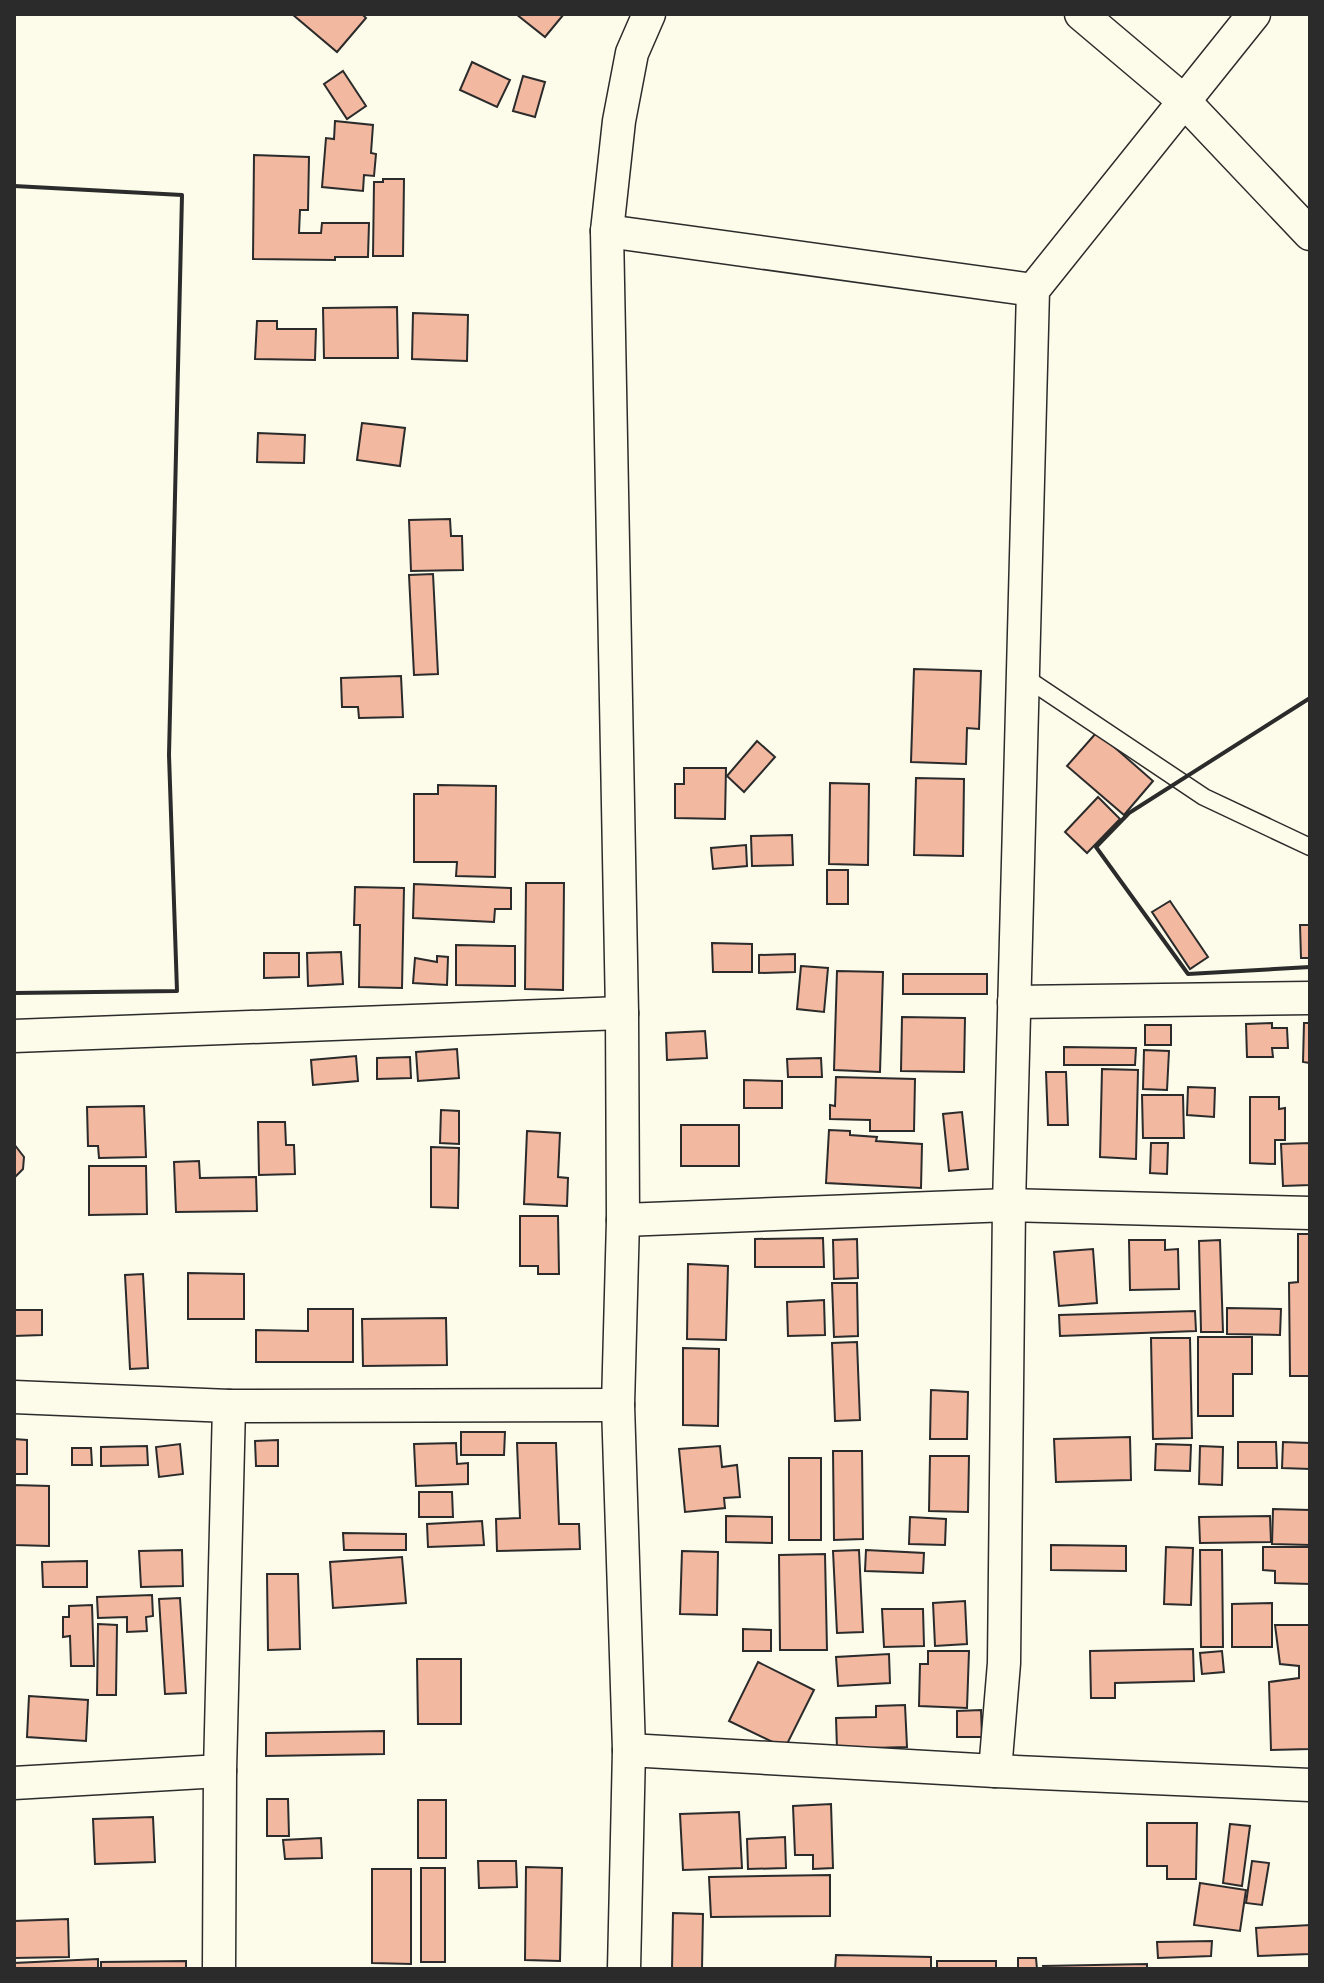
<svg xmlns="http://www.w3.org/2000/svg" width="1324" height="1983" font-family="Montserrat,sans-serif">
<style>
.building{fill:#f2b8a0;stroke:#2b2b2b;stroke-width:2}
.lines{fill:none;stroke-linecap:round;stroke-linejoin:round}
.service-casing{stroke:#2b2b2b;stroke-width:19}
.minor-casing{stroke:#2b2b2b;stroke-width:35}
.service{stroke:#fdfbea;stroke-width:16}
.minor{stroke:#fdfbea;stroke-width:32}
.wall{stroke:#2b2b2b;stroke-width:4}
</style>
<rect width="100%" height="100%" fill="#fdfbea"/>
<g class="building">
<path d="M292 14H362L366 18 337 52Z"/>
<path d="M516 14H564L545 37Z"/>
<path d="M472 62 510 80 497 107 460 90Z"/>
<path d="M343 71 366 106 347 119 324 84Z"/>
<path d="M523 76 545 82 535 117 513 111Z"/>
<path d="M335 121 373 125 371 153 376 154 374 176 364 175 363 191 322 187 326 138 334 139Z"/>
<path d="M254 155 309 157 308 210H300L299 233H321L322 223H369L368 257H335V260L253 259Z"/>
<path d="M383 179H404L403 256H373L374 182H383Z"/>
<path d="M397 307 398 358H324L323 308Z"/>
<path d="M413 313 468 315 467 361 412 359Z"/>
<path d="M257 321H277V329H316L315 360 255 359Z"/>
<path d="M362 423 405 428 400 466 357 460Z"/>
<path d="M258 433 305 435 304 463 257 462Z"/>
<path d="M450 519 451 536H462L463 570 411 571 409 520Z"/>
<path d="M433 574 438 674 414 675 409 575Z"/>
<path d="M914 669 981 671 979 729 967 728 966 764 911 762Z"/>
<path d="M401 676 403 717 359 718 358 707H342L341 678Z"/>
<path d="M1097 732 1153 781 1124 815 1067 766Z"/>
<path d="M757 741 775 757 744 792 727 776Z"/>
<path d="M684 768H726L725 819 675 818V784H684Z"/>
<path d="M916 778 964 779 963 856 914 855Z"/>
<path d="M830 783 869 784 868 865 829 864Z"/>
<path d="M438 785 496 786 495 877 456 876 457 862H414V794H438Z"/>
<path d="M1098 797 1120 819 1087 853 1065 832Z"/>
<path d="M792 835 793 865 752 866 751 836Z"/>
<path d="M746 845 747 866 713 869 711 848Z"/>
<rect x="827" y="870" width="21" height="34"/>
<path d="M526 883H564L563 990 525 989Z"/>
<path d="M414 884 511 888V909H495L494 922 413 918Z"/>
<path d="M355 887 404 888 402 988 359 987 360 925H354Z"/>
<path d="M1170 901 1208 957 1190 969 1152 912Z"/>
<path d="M1300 925H1310V958H1301Z"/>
<path d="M712 943 752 944V972H713Z"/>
<path d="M456 945 515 946V986L456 985Z"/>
<path d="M341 952 343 984 308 986 307 953Z"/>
<path d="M264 953H299V977L264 978Z"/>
<path d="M795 954V972L759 973V955Z"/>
<path d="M437 956 448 957 447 985 413 983 415 958 437 962Z"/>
<path d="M801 966 828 968 824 1012 797 1009Z"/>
<path d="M837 971 883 972 880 1072 834 1070Z"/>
<rect x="903" y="974" width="84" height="20"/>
<path d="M902 1017 965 1018 964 1072 901 1071Z"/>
<path d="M1272 1023V1028H1287L1288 1048H1272L1273 1057H1247L1246 1024Z"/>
<path d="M1304 1023H1310V1063L1303 1062Z"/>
<rect x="1145" y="1025" width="26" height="20"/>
<path d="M705 1031 707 1058 667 1060 666 1033Z"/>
<path d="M1064 1047 1136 1048 1135 1065H1064Z"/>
<path d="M457 1049 459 1078 418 1081 416 1052Z"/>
<path d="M1144 1050 1169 1051 1167 1090 1143 1089Z"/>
<path d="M356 1056 358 1081 313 1085 311 1060Z"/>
<path d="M410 1057 411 1078 377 1079V1058Z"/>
<path d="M821 1058 822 1077H788L787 1059Z"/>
<path d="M1102 1069 1138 1070 1136 1159 1100 1157Z"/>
<path d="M1046 1072H1066L1068 1125H1048Z"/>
<path d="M836 1077 915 1079 914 1131H870V1120L830 1119V1105L835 1106Z"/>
<path d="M744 1080 782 1081V1108H744Z"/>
<path d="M1188 1087 1215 1088 1214 1117 1187 1115Z"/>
<path d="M1142 1095H1183L1184 1138H1143Z"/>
<path d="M1250 1097H1279V1109L1285 1108V1140H1275V1164L1250 1163Z"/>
<path d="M144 1106 146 1157 99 1158 98 1146H88L87 1107Z"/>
<path d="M441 1110 459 1111V1144L440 1143Z"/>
<path d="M962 1112 968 1169 949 1171 943 1114Z"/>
<path d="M258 1122H285L286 1145H294L295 1174 259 1175Z"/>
<rect x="681" y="1125" width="58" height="41"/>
<path d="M829 1130 850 1131V1135L877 1137 876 1141 922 1144 921 1188 826 1183Z"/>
<path d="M527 1131 560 1133 558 1177 568 1178 567 1206 524 1204Z"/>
<path d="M1151 1143H1168L1167 1174 1150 1173Z"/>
<path d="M1310 1143V1185L1283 1186 1281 1144Z"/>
<path d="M14 1144 24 1157 23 1169 14 1178Z"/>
<path d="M431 1147 459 1148 458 1208 431 1207Z"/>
<path d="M199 1161 200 1178 256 1177 257 1211 176 1212 174 1162Z"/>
<path d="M89 1166H146L147 1214 89 1215Z"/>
<path d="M520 1216H558L559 1274H538V1266H520Z"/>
<path d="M1298 1234H1310V1376H1290L1289 1283 1298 1282Z"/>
<path d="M823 1238 824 1267H755V1239Z"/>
<path d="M857 1239 858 1278 834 1279 833 1240Z"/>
<path d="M1129 1240H1165V1250L1178 1249 1179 1289 1130 1290Z"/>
<path d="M1220 1240 1223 1332H1201L1199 1241Z"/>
<path d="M1093 1249 1097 1303 1059 1306 1054 1252Z"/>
<path d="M688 1264 728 1266 726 1340 687 1339Z"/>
<path d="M188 1273 244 1274V1319H188Z"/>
<path d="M143 1274 148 1368 130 1369 125 1275Z"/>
<path d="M832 1283H857L858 1336 834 1337Z"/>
<path d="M824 1300 825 1335 788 1336 787 1302Z"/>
<path d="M1227 1308 1281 1309 1280 1335 1227 1334Z"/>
<path d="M308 1309H353V1362H256V1330L308 1331Z"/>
<path d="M14 1310H42V1335L14 1336Z"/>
<path d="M1195 1311 1196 1331 1060 1336 1059 1315Z"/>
<path d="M446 1318 447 1365 363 1366 362 1319Z"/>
<path d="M1198 1337H1252V1374H1233V1416H1198Z"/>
<path d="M1151 1338H1190L1192 1438 1153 1439Z"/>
<path d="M857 1342 860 1420 835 1421 832 1343Z"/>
<path d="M683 1348 719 1349 718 1426 683 1425Z"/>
<path d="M931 1390 968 1392 967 1439H930Z"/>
<path d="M461 1432H505L504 1455H461Z"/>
<path d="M1130 1437 1131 1480 1056 1482 1054 1439Z"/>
<path d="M14 1439 27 1440V1474H14Z"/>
<path d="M278 1440V1466H256L255 1441Z"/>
<path d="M1238 1442H1276L1277 1468H1238Z"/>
<path d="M1283 1442 1310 1443V1469L1282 1468Z"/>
<path d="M456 1443 457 1464 468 1463V1484L416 1486 414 1444Z"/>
<path d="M517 1443H556L559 1524H579L580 1549 497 1551 496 1519 520 1518Z"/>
<path d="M180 1444 183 1474 159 1477 156 1447Z"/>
<path d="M1156 1444 1191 1445 1190 1471 1155 1470Z"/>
<path d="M147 1446 148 1465 101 1466V1447Z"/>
<path d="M720 1446 722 1467 737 1465 740 1497 724 1498 725 1508 685 1512 679 1449Z"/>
<path d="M1200 1446 1223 1447 1222 1485 1199 1484Z"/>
<path d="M72 1448H91L92 1465H72Z"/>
<path d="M833 1451H862L863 1539 834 1540Z"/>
<path d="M930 1456H969L968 1512 929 1511Z"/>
<rect x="789" y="1458" width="32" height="82"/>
<path d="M14 1485 49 1486V1546L14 1545Z"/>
<path d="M419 1492H452L453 1517H419Z"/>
<path d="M1273 1509 1310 1510V1545L1272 1544Z"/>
<path d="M726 1516 772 1517V1543L726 1542Z"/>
<path d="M1270 1516 1271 1542 1200 1543 1199 1517Z"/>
<path d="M910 1517 946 1519 945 1545 909 1544Z"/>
<path d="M482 1521 484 1545 428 1547 427 1524Z"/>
<path d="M343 1533 406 1534V1550H344Z"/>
<path d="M1051 1545 1126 1546V1571L1051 1570Z"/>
<path d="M1166 1547 1193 1548 1191 1605 1164 1604Z"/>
<path d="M1263 1547H1310V1584L1275 1583V1571L1263 1570Z"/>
<path d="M182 1550 183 1586 141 1587 139 1551Z"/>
<path d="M859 1550 863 1632 837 1633 833 1551Z"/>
<path d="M866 1550 924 1553 923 1573 865 1571Z"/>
<path d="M1200 1550H1222L1223 1647H1201Z"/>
<path d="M682 1551 718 1552 717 1615 680 1614Z"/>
<path d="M825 1554 827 1650H780L779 1555Z"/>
<path d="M402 1557 406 1603 333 1608 330 1562Z"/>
<path d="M87 1561V1587H43L42 1562Z"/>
<path d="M267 1574H298L300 1649 268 1650Z"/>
<path d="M152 1595 153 1616 146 1617 147 1631 127 1632V1617L98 1618 97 1597Z"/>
<path d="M180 1598 186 1693 165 1694 159 1599Z"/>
<path d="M965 1601 967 1644 935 1646 933 1603Z"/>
<path d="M1272 1603V1647H1232V1604Z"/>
<path d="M92 1605 94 1666H71L70 1636 63 1637V1617H69V1606Z"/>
<path d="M882 1609H923L924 1646 884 1647Z"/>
<path d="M98 1624 117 1625 116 1695H97Z"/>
<path d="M1275 1625H1310V1749L1271 1750 1269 1682 1299 1678V1666L1280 1664Z"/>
<path d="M743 1629 771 1630V1651H743Z"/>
<path d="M1193 1649 1194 1681 1115 1683V1698H1091L1090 1651Z"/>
<path d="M928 1651H969L967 1708 919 1706 920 1664H928Z"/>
<path d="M1222 1651 1224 1672 1202 1674 1200 1653Z"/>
<path d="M889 1654 890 1683 838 1686 836 1657Z"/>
<path d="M417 1659H461V1724H418Z"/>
<path d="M758 1662 814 1690 785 1748 729 1721Z"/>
<path d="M29 1696 88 1700 86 1741 27 1737Z"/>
<path d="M905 1705 907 1747 837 1749 836 1718 876 1717V1706Z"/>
<path d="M981 1710 982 1737H957V1711Z"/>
<path d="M384 1731V1754L266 1756V1733Z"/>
<path d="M267 1799H288L289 1836H267Z"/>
<rect x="418" y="1800" width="28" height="58"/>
<path d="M831 1804 833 1868 813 1869V1855H795L793 1806Z"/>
<path d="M739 1812 742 1868 683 1870 680 1814Z"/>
<path d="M153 1817 155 1862 95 1864 93 1819Z"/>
<path d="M1147 1823H1197L1196 1879H1167V1866H1147Z"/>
<path d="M1230 1824 1250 1826 1242 1886 1223 1883Z"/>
<path d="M785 1837 786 1868 748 1869 747 1839Z"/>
<path d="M321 1838 322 1858 285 1859 283 1840Z"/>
<path d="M478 1861H516L517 1887 479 1888Z"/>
<path d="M1252 1861 1269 1863 1262 1905 1246 1903Z"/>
<path d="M526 1867 562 1868 560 1961 525 1960Z"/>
<rect x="421" y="1868" width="24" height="94"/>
<path d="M372 1869H411V1964L372 1963Z"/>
<path d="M830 1875V1916L711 1917 709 1877Z"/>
<path d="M1200 1883 1246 1890 1240 1931 1194 1925Z"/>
<path d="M673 1913 703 1914 702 1969H672Z"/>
<path d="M68 1919 69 1957 14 1958V1921Z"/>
<path d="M1310 1925V1954L1258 1956 1256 1928Z"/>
<path d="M1212 1941 1211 1956 1158 1958 1157 1942Z"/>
<path d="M836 1955 931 1957V1969H835Z"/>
<path d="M1018 1958H1036L1037 1969H1018Z"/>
<path d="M98 1959V1969H14V1963Z"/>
<path d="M186 1961V1969H101V1962Z"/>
<rect x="937" y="1961" width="59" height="8"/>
<path d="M1147 1964V1969H1044L1043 1966Z"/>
</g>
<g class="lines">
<defs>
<path id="service" d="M1023 676 1204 797 1310 847"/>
<g id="minor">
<path d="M1081 14 1184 101 1310 234"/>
<path d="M607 231 1033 290"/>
<path d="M1014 1002 1310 998"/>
<path d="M14 1036 622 1013"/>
<path d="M623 1220 1009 1205 1310 1213"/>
<path d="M14 1397 229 1406"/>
<path d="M629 1750 995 1771 1310 1785"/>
<path d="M995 1771 1004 1663 1009 1205 1033 290 1254 14"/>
<path d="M14 1783 220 1771 229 1406 618 1405"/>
<path d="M219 1969 220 1771"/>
<path d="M624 1969 629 1750 618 1405 623 1220 622 1013 607 231 619 121 632 53 649 14"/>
</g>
</defs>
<use href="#service" class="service-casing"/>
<use href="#minor" class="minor-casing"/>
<use href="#service" class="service"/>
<use href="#minor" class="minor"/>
<g class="wall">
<path d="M14 186 182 195 169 755 177 991 14 993"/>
<path d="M1310 698 1129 813 1096 847 1188 974 1310 967"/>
</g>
</g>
<rect width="1324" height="1983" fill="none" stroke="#2b2b2b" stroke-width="32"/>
</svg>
